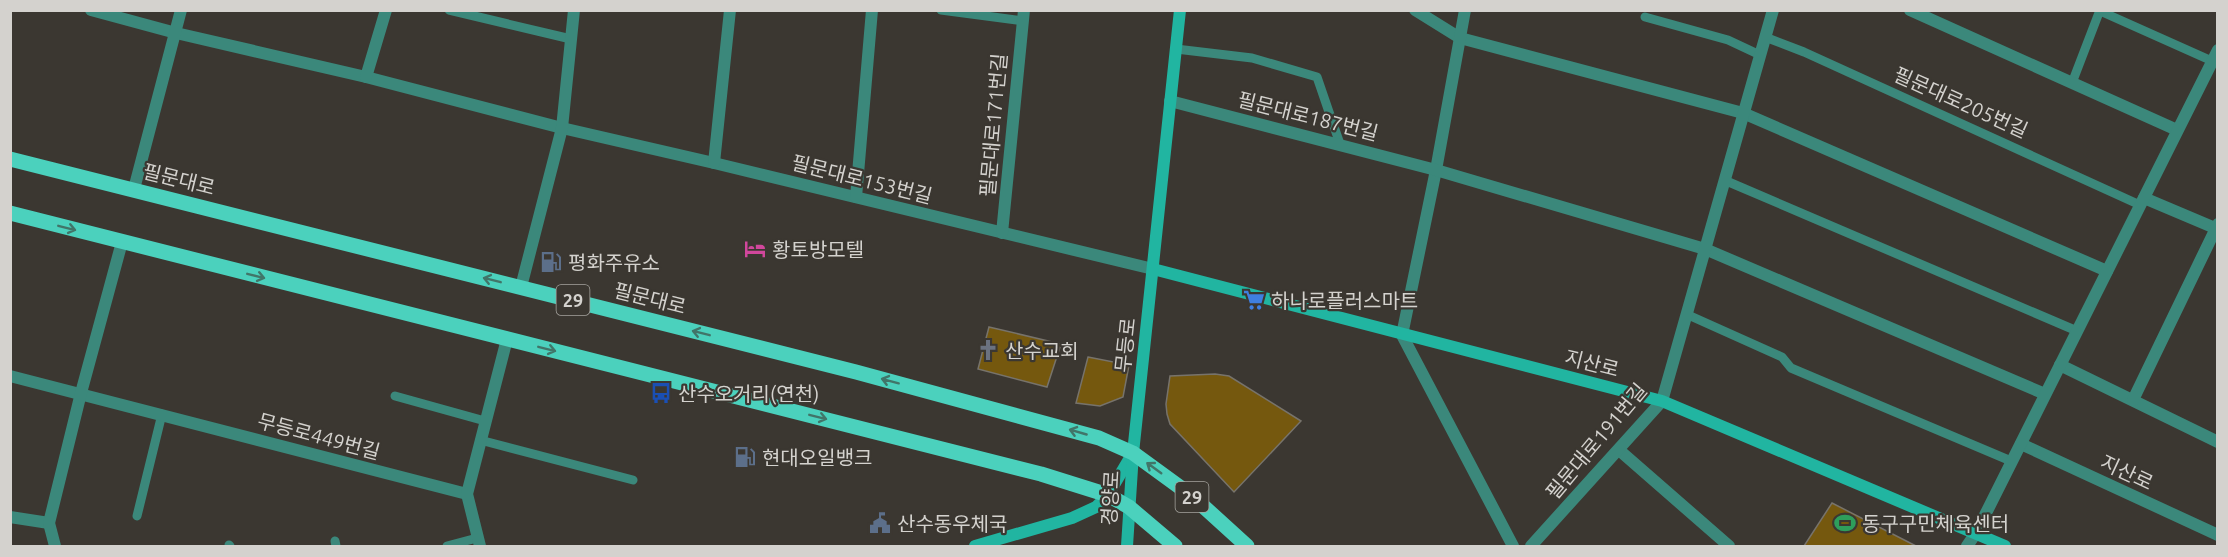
<svg xmlns="http://www.w3.org/2000/svg" width="2228" height="557" font-family="Ubuntu,'Noto Sans KR',sans-serif">
<style>
.building{fill:#75580e;stroke:#77736b;stroke-width:1.5}
.lines{fill:none;stroke-linecap:round;stroke-linejoin:round}
.lane{stroke:#3b887b;stroke-width:9}
.street{stroke:#3b887b;stroke-width:12}
.secondary{stroke:#21b5a1;stroke-width:12}
.primary{stroke:#4bd1bd;stroke-width:15}
.oneway{stroke:#417569}
.labels{text-anchor:middle;dominant-baseline:central;stroke-width:4.5;stroke-linejoin:round;paint-order:stroke}
.shield{fill:#3b3731;stroke:#a6a49f;stroke-width:1.5}
.shield-label{font-size:18px;font-weight:bold;fill:#d4d2ce}
.street-label{font-size:20px;fill:#d4d2ce;stroke:#3b3731}
.poi-label{font-size:20px;fill:#d4d2ce;stroke:#3b3731;text-anchor:start}
</style>
<rect width="100%" height="100%" fill="#3b3731"/>
<g class="building">
<path d="M989 327 1061 344 1047 387 978 369Z"/>
<path d="M1088 357 1129 365 1123 397 1100 406 1076 403Z"/>
<path d="M1215 374 1229 376 1301 421 1234 492 1170 424 1167 414 1166 404 1170 376Z"/>
<path d="M1832 503 1916 546H1804Z"/>
</g>
<g class="lines">
<g class="lane">
<path d="M449 10 571 39"/>
<path d="M941 10 1023 21"/>
<path d="M2100 11 2212 61"/>
<path d="M1645 17 1728 40 1760 55"/>
<path d="M1765 37 1804 52 2140 205"/>
<path d="M1176 49 1252 58 1317 77 1340 144"/>
<path d="M2072 83 2100 10"/>
<path d="M1724 180 2077 331"/>
<path d="M1686 314 1782 357 1791 368 2011 461"/>
<path d="M395 396 485 421"/>
<path d="M480 440 633 480"/>
<path d="M137 516 162 414"/>
<path d="M335 541 336 546"/>
<path d="M229 545 230 546"/>
<path d="M447 546 477 538"/>
</g>
<g class="street">
<path d="M91 10 176 33 366 77 562 128 714 163 1153 269"/>
<path d="M1415 10 1460 38 1743 113 2107 271"/>
<path d="M1465 10 1436 170 1402 335 1513 546"/>
<path d="M1910 10 2177 130"/>
<path d="M366 77 386 10"/>
<path d="M1170 101 1436 170 1705 249 2045 394"/>
<path d="M714 163 730 10"/>
<path d="M134 189 181 10"/>
<path d="M856 197 872 10"/>
<path d="M2144 198 2215 228"/>
<path d="M1002 233 1024 10"/>
<path d="M521 287 562 128 574 10"/>
<path d="M2060 365 2218 442"/>
<path d="M10 376 467 494"/>
<path d="M2133 400 2218 224"/>
<path d="M2021 444 2218 535"/>
<path d="M1619 450 1729 546"/>
<path d="M10 517 49 523"/>
<path d="M55 546 49 523 81 393 122 242"/>
<path d="M480 546 467 494 507 339"/>
<path d="M1531 546 1662 401 1773 10"/>
<path d="M1967 546 1976 533 2218 50"/>
</g>
<g class="secondary">
<path d="M1153 269 1662 401 2005 546"/>
<path d="M975 546 1072 518 1096 507 1108 495 1131 456"/>
<path d="M1127 546 1133 453 1180 10"/>
</g>
<g class="primary">
<path d="M10 159 856 372 1099 438 1133 453 1192 496 1247 546"/>
<path d="M10 213 1041 474 1108 495 1129 507 1175 546"/>
</g>
</g>
<defs><path id="oneway-shaft" d="M-6 0H5M1.5-3L5.5 0L1.5 3" fill="none" stroke-width="1.6" stroke-linecap="round" stroke-linejoin="round" transform="scale(1.5)"/></defs>
<g class="oneway">
<use href="#oneway-shaft" transform="translate(67 228) rotate(14)"/>
<use href="#oneway-shaft" transform="translate(256 276) rotate(14)"/>
<use href="#oneway-shaft" transform="translate(492 280) rotate(-166)"/>
<use href="#oneway-shaft" transform="translate(701 333) rotate(-166)"/>
<use href="#oneway-shaft" transform="translate(547 349) rotate(14)"/>
<use href="#oneway-shaft" transform="translate(890 381) rotate(-165)"/>
<use href="#oneway-shaft" transform="translate(818 417) rotate(14)"/>
<use href="#oneway-shaft" transform="translate(1078 432) rotate(-164)"/>
<use href="#oneway-shaft" transform="translate(1154 468) rotate(-144)"/>
</g>
<defs>
<symbol id="hotel-bare" viewBox="-9 -9 18 18"><path d="M-6-4.5h1.5V1H6V5H4.5V3h-9V5H-6ZM-4 0a1.8 1.8 0 1 1 3.6 0ZM.5 0V-2.5h3Q6-2.5 6 0Z" fill="#d1479c" stroke="#3b3731" stroke-width="2.5" paint-order="stroke"/></symbol>
<symbol id="fuel-bare" viewBox="-9 -9 18 18"><path d="M-5.5-6h7V0h2V4h1.3V-2.5L3-4.5l.8-.8L6-3V5H2.5V1h-1V6h-7ZM-4.2-4.7v3.2H.2V-4.7Z" fill="#5c6f8a" stroke="#3b3731" stroke-width="2.5" paint-order="stroke"/></symbol>
<symbol id="supermarket-bare" viewBox="-9 -9 18 18"><path d="M-6-5.5h2.5l.6 2H6L4.5 2H-2.5L-4.4-4H-6ZM-1.5 3.2a1.3 1.3 0 1 0 .1 0ZM3 3.2a1.3 1.3 0 1 0 .1 0Z" fill="#3f7fe0" stroke="#3b3731" stroke-width="2.5" paint-order="stroke"/></symbol>
<symbol id="church-bare" viewBox="-9 -9 18 18"><path d="M-1.2-6h2.4v3.5h3.3v2.4h-3.3V6h-2.4V-.1h-3.3v-2.4h3.3Z" fill="#6b7280" stroke="#3b3731" stroke-width="2.5" paint-order="stroke"/></symbol>
<symbol id="bus-bare" viewBox="-9 -9 18 18"><path d="M-5-6H5V4H4V6H2V4H-2V6H-4V4H-5ZM-3.5-4V0h7V-4ZM-3.5 1.2v1.5H-2V1.2ZM2 1.2v1.5H3.5V1.2Z" fill="#1a4fb4" stroke="#3b3731" stroke-width="2.5" paint-order="stroke"/></symbol>
<symbol id="civic-bare" viewBox="-9 -9 18 18"><path d="M-.6-6.5H3V-4.5H.6V-3L4-1V1h2V6H-6V1h2V-1L-.6-3ZM-1.2 2.5V6h2.4V2.5Z" fill="#5c6f8a" stroke="#3b3731" stroke-width="2.5" paint-order="stroke"/></symbol>
<symbol id="stadium-bare" viewBox="-9 -9 18 18"><path d="M0-5a6.5 5 0 1 0 0 10a6.5 5 0 1 0 0-10ZM-3.5-1.8h7v3.6h-7Z" fill="#2e9e5b" stroke="#3b3731" stroke-width="2.5" paint-order="stroke"/></symbol>
</defs>
<g fill-rule="evenodd">
<use href="#hotel-bare" x="740" y="234" width="30" height="30"/>
<use href="#fuel-bare" x="536" y="247" width="30" height="30"/>
<use href="#supermarket-bare" x="1239" y="285" width="30" height="30"/>
<use href="#church-bare" x="973" y="335" width="30" height="30"/>
<use href="#bus-bare" x="646" y="378" width="30" height="30"/>
<use href="#fuel-bare" x="730" y="442" width="30" height="30"/>
<use href="#civic-bare" x="865" y="508" width="30" height="30"/>
<use href="#stadium-bare" x="1830" y="508" width="30" height="30"/>
</g>
<g class="labels">
<g class="shield">
<rect x="556.5" y="285" width="33" height="30" rx="4.5"/>
<rect x="1175.5" y="482" width="33" height="30" rx="4.5"/>
</g>
<g class="shield-label">
<text x="573" y="300">29</text>
<text x="1192" y="497">29</text>
</g>
<g class="street-label">
<text transform="translate(1961 102) rotate(24)">필문대로205번길</text>
<text transform="translate(1308 116) rotate(14)">필문대로187번길</text>
<text transform="translate(993 125) rotate(-85)">필문대로171번길</text>
<text transform="translate(179 179) rotate(14)">필문대로</text>
<text transform="translate(862 179) rotate(14)">필문대로153번길</text>
<text transform="translate(650 298) rotate(14)">필문대로</text>
<text transform="translate(1125 345) rotate(-84)">무등로</text>
<text transform="translate(1592 363) rotate(14)">지산로</text>
<text transform="translate(319 436) rotate(15)">무등로449번길</text>
<text transform="translate(1596 441) rotate(-50)">필문대로191번길</text>
<text transform="translate(2127 472) rotate(25)">지산로</text>
<text transform="translate(1110 498) rotate(-87)">경양로</text>
</g>
<g class="poi-label">
<text x="772" y="249">황토방모텔</text>
<text x="568" y="262">평화주유소</text>
<text x="1271" y="300">하나로플러스마트</text>
<text x="1005" y="350">산수교회</text>
<text x="678" y="393">산수오거리(연천)</text>
<text x="762" y="457">현대오일뱅크</text>
<text x="897" y="523">산수동우체국</text>
<text x="1862" y="523">동구구민체육센터</text>
</g>
</g>
<rect width="2228" height="557" fill="none" stroke="#d4d2ce" stroke-width="24"/>
</svg>
